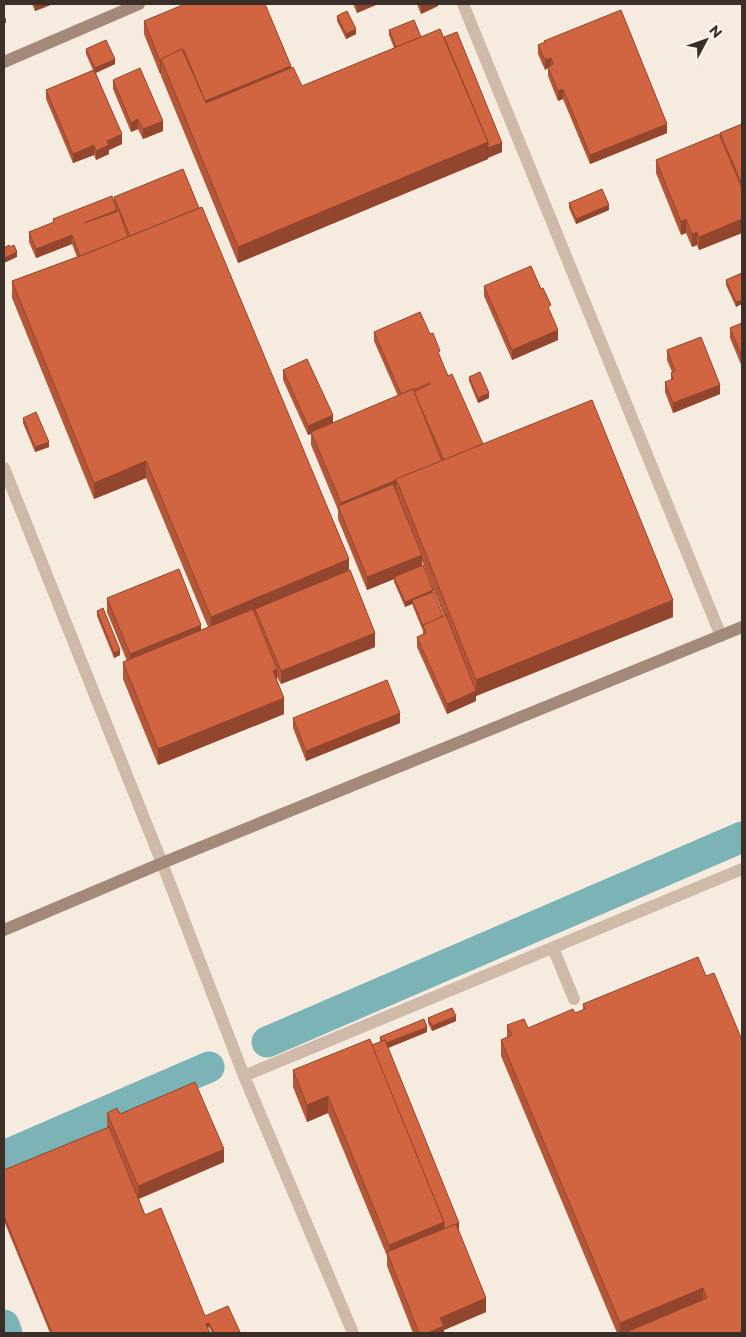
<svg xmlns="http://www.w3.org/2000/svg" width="746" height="1337" font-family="Montserrat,sans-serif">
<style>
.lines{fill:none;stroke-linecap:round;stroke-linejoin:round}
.canal{stroke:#7bb3b6;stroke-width:31}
.lane{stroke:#cfbaa9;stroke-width:12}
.street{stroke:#cfbaa9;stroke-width:12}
.secondary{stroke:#a3897a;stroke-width:12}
.wall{fill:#b45638;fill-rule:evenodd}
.shaded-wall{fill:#92462e}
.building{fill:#d16441;stroke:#92462e}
</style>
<rect width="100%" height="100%" fill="#f5ebdf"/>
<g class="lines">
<g class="canal">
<path d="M267 1042 742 837"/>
<path d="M4 1156 209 1067"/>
<path d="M4 1325 7 1333"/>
</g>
<path class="lane" d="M553 948 574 999"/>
<g class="street">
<path d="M463 4 721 636"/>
<path d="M4 468 162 863 244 1076 353 1333"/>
<path d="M244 1076 742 869"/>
</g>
<g class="secondary">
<path d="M4 62 139 4"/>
<path d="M4 930 162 863 742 627"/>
</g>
</g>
<g class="wall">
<path d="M32 4H53L35 11Z"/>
<path d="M353 4H378L357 13Z"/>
<path d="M417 4H438V6L421 14Z"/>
<path d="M337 16 356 34 346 39 337 21Z"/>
<path d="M144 21 291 68 302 86 394 48 389 35V30L421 37H444L502 152 488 157V159L238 263 161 76V74H160L144 34Z"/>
<path d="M538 45 667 133 590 164 563 99 558 101 548 76V68L545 70 538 54Z"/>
<path d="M86 49 115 64 96 73 122 144 109 150V154L96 160 94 155 73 163 46 99V90L93 70 86 54Z"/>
<path d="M113 80 163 131 143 139 138 129 131 132 113 89Z"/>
<path d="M742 124V233L699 250 697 245 692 247 686 233 681 235 656 173V160L720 137V133Z"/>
<path d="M114 197 349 571 375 647 281 684 277 677V683L284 714 158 765 123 679V662L127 661 107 612V598L201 630 208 627 146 478 94 499 12 298V281L77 257 72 244 36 258 29 242V232L53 223V219L114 203Z"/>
<path d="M569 203 609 210 576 224 569 208Z"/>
<path d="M742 273 736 307 726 285V280Z"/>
<path d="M484 286 551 313 558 340 512 360 484 296Z"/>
<path d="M742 323V367L730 338V328Z"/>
<path d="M374 332 440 359 448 376 483 444 673 617 476 696V701L447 714 417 647V637L423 635V631L412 604 405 607 394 582V579L367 590 338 519V510L311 445V434L308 435 283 380V370L333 423 398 396 374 341ZM422 561 433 589 422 565ZM433 590 444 616H443L433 593Z"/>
<path d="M667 350 720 394 673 413 665 392V382L671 380V373L672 372 667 360Z"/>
<path d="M469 377 489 398 478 403 469 381Z"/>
<path d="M23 418 49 447 35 452 23 423Z"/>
<path d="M97 611 120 655 114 658 97 616Z"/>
<path d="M293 718 400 723 306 761 293 728Z"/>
<path d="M583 1004 742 1333H617L501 1056V1040L507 1037V1025L528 1028 575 1013 583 1010Z"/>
<path d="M428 1018 456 1021 432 1031 428 1023Z"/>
<path d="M427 1032 388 1048 459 1232 486 1312 444 1330V1333H413L387 1266V1256L328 1113 307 1122 293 1087V1070L372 1045 380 1042V1037Z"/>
<path d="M107 1113 120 1114 224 1162 139 1199 145 1215 205 1316 240 1333H212L209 1327 208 1328 210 1333H50L4 1221V1170L107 1128Z"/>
</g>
<g class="shaded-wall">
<path d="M41 4H53L35 11V6Z"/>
<path d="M357 4H378L357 13Z"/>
<path d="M421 4H438V6L421 14Z"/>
<rect x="4" y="18" width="2" height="5"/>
<path d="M356 29V34L346 39V34Z"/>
<path d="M551 58V67H548V68L545 70V60Z"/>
<path d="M115 59V64L95 73V68Z"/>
<path d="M161 60V74H160V61Z"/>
<path d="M291 66V79L205 115V101Z"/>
<path d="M563 89V99L558 101V91Z"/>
<path d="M138 119V129L131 132V123Z"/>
<path d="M163 121V131L143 139V129Z"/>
<path d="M667 124V133L590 164V155Z"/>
<path d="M122 134V144L109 150V154L96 160V151L107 141Z"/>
<path d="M488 142V159L238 263V247Z"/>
<path d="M502 143V152L488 158V148Z"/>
<path d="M94 145V155L73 163V154Z"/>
<path d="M609 205V210L576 224V219Z"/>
<path d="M117 210V219L84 223Z"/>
<path d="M686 219V233L681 235V222Z"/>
<path d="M742 219V233L699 250V237Z"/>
<path d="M697 232V245L692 247V234Z"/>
<path d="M72 235V244L36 258V249Z"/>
<path d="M17 252V257L4 263V258Z"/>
<path d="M742 300V304L736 307V302Z"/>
<path d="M558 330V340L512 360V350Z"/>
<path d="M720 385V394L673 413V403Z"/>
<path d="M489 393V398L478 403V398Z"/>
<path d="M333 415V424L311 432V434L308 435V426Z"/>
<path d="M49 442V447L35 452V447Z"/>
<path d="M146 461V478L94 499V483Z"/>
<path d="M396 480V494L341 513V503Z"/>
<path d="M422 555V568L394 577V579L367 590V577Z"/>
<path d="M349 559V576L255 609V615L211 634V617Z"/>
<path d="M433 590V595L412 600V604L405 607V602Z"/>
<path d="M673 600V617L476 696V680Z"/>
<path d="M201 625V638L130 667V654Z"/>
<path d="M375 633V647L281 684V671Z"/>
<path d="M120 650V655L114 658V653Z"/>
<path d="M277 669V685L273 671Z"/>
<path d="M476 691V701L447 714V704Z"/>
<path d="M284 698V714L158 765V749Z"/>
<path d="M400 713V723L306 761V751Z"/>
<path d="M456 1016V1021L432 1031V1026Z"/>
<path d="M427 1027V1032L383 1050V1045Z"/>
<path d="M328 1096V1113L307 1122V1105Z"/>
<path d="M224 1149V1162L138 1199V1186Z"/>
<path d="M444 1222 459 1223V1233L389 1258V1245Z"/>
<path d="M703 1288V1305L624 1333H620V1323Z"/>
<path d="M486 1298V1312L444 1330V1333H427L440 1318Z"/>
<path d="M209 1323V1327L206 1329V1324Z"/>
</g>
<g class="building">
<path d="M34 4H41L35 6Z"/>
<path d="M185 4H265L291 66 205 101 184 50 182 49 161 59V60L160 61 144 21Z"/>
<path d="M621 10 667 124 590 155 563 89 558 91 548 67 553 64 551 58 545 60 538 45 545 42 544 41Z"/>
<path d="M347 11 356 29 346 34 337 16Z"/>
<path d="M414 20 421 37 396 47 389 30Z"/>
<path d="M440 29 488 142 238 247 161 59 182 49 206 103 293 67 302 86Z"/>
<path d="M457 32 502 143 488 148V142L444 37Z"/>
<path d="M106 40 115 59 95 68 86 49Z"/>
<path d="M140 68 163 121 143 129 138 119 131 123 113 80Z"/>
<path d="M94 70 122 134 107 141 109 145 96 151 94 145 73 154 46 90Z"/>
<path d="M742 124V185L720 133Z"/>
<path d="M719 134 742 188V219L699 237 697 232 692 234 686 219 681 222 656 160Z"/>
<path d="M183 169 199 208 130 236 114 197Z"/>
<path d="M602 189 609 205 576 219 569 203Z"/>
<path d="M112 196 117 210 84 223 119 211 128 237 80 256 72 235 36 249 29 232 54 222 53 219Z"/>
<path d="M202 207 349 559 211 617 146 461 94 483 12 281 88 253Z"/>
<path d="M9 245 10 247 14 245 17 252 4 258V248Z"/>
<path d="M531 266 541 289 543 288 551 305 548 307 558 330 512 350 484 286Z"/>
<path d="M742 273V300L736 302 726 280Z"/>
<path d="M420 312 430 334 433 333 440 351 438 352 448 376 452 374 483 444 444 460 414 392 430 384V383L413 390V389L401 394 374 332Z"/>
<path d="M742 323V357L730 328Z"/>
<path d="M701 337 720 385 673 403 665 382 673 379 671 373 675 371 667 350Z"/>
<path d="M307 359 333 415 308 426 283 370Z"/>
<path d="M480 372 489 393 478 398 469 377Z"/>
<path d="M413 389 442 461 396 479V480L341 503 311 432Z"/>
<path d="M592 400 673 600 476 680 396 479Z"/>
<path d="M36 412 49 442 35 447 23 418Z"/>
<path d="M393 484 422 555 367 577 338 506Z"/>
<path d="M423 565 433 590 405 602 394 577Z"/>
<path d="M179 569 201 625 130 654 107 598Z"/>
<path d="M350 570 375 633 281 671 255 609Z"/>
<path d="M433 592 443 616 423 626 412 600Z"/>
<path d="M103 608 120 650 114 653 97 611Z"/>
<path d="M253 609 277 669 273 671 284 698 158 749 123 662Z"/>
<path d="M446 615 476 691 447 704 417 637 426 633 423 625Z"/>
<path d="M387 680 400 713 306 751 293 718Z"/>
<path d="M698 957 706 976 714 973 742 1040V1333H624L707 1298 703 1288 620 1323 501 1040 512 1035 507 1025 524 1019 528 1028 573 1009 575 1013 585 1009 583 1004Z"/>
<path d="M452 1008 456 1016 432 1026 428 1018Z"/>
<path d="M424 1019 427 1027 386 1043 385 1040 382 1041 380 1037Z"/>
<path d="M370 1039 444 1222 389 1245 328 1096 307 1105 293 1070Z"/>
<path d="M385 1040 459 1223 444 1229V1222L372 1045Z"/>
<path d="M195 1082 224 1149 138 1186 107 1113 117 1108 120 1114Z"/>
<path d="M109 1127 145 1215 161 1208 205 1316 228 1306 240 1332 239 1333H214L209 1323 206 1324 210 1333H52L4 1216V1170Z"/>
<path d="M456 1224 486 1298 440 1318 444 1326 427 1333H419L387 1252Z"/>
</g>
<rect width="746" height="1337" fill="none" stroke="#3c2f2a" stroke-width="10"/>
<g transform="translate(706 40) rotate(49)" stroke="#fcf5ec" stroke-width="4" paint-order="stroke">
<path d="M0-4L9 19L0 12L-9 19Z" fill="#3c2f2a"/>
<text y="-8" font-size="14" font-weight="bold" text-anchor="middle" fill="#3c2f2a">N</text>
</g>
</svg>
